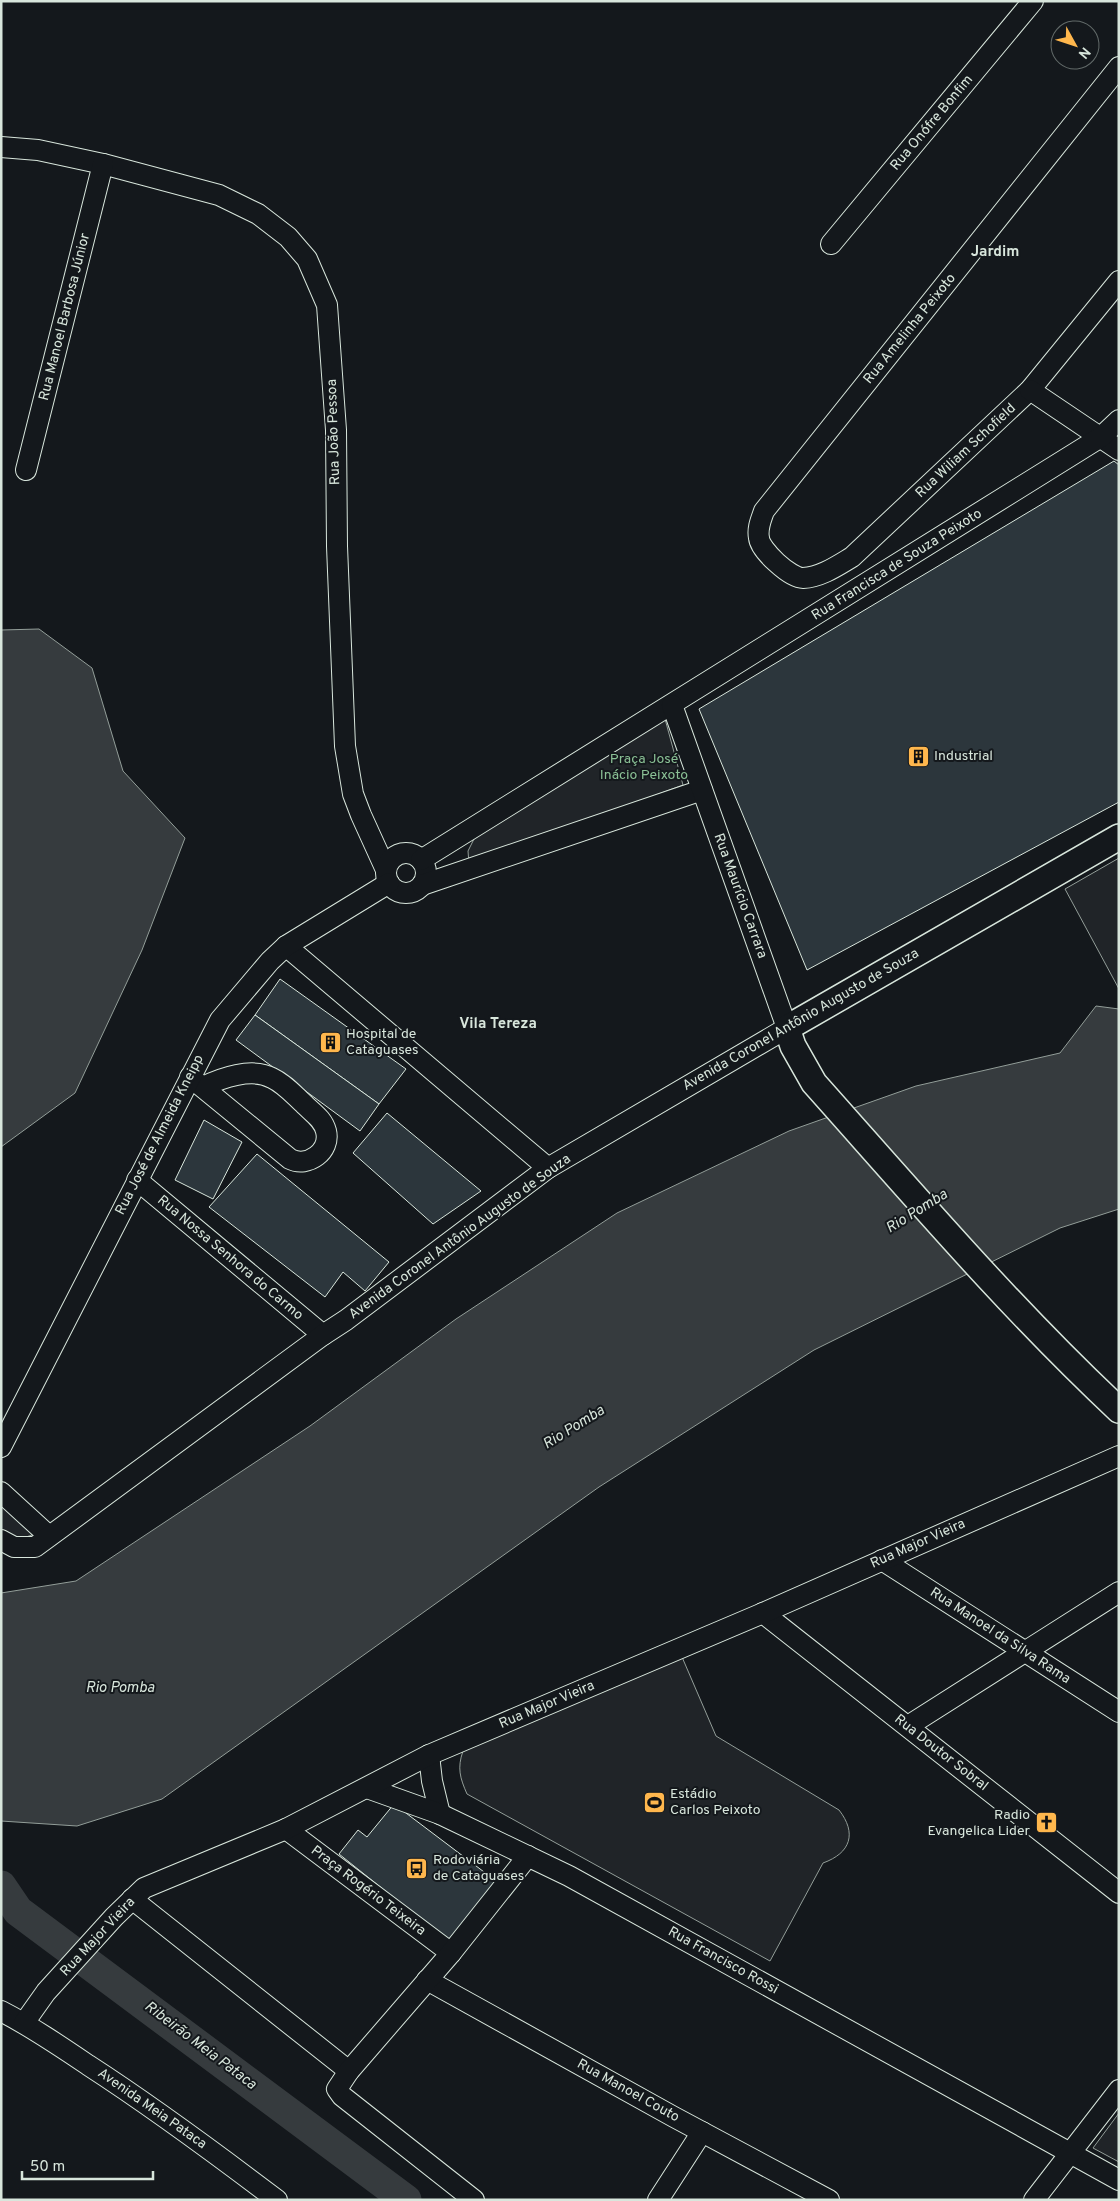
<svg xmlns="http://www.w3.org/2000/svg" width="1120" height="2201" font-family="Overpass,sans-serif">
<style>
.green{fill:#202428;stroke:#939e99}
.water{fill:#363b3e;stroke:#939e99}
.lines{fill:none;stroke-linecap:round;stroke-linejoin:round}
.river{stroke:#363b3e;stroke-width:31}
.building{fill:#2c363c;stroke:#d8e6dc}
.minor-casing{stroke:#d8e6dc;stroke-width:22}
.major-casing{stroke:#d8e6dc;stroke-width:28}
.minor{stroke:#14181c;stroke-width:20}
.major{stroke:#14181c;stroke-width:25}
.labels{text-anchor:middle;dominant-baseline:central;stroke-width:4;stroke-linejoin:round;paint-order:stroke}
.street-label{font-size:14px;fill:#d8e6dc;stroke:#14181c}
.poi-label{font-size:14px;fill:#d8e6dc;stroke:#14181c;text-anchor:start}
.park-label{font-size:14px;fill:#8ac095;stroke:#14181c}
.neighbourhood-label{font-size:15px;font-weight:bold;fill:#d8e6dc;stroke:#14181c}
.water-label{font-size:15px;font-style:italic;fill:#d8e6dc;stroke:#14181c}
</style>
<rect width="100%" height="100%" fill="#14181c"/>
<g class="green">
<path d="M665 719 683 785 469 864 468 851 475 837Z"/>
<path d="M1119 858V989L1065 889Z"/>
<path d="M1 1497 25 1521 32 1535 11 1542 1 1536Z"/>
<path d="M682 1657 716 1736 839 1810C857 1833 851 1853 823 1863L770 1961 467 1794C460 1778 457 1768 463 1751Z"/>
<path d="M1119 2113V2162L1093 2148Z"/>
</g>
<g class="water">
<path d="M39 629 92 668 123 771 185 838 142 950 75 1093 1 1147V630Z"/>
<path d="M1096 1006 1119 1009V1209L1060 1228 814 1350 599 1487 162 1799 77 1826 1 1821V1593L76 1581 310 1426 456 1319 617 1213 789 1131 916 1086 1060 1053Z"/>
</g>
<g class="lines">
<path class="river" d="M1 1886 18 1911 406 2200"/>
</g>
<g class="building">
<path d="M1114 461 1119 465V802L807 970 699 709Z"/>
<path d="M280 979 406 1069 379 1104 255 1015Z"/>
<path d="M255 1015 379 1104 360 1131 236 1040Z"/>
<path d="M387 1113 481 1191 433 1224 353 1153Z"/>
<path d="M204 1120 242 1142 213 1199 175 1180Z"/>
<path d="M257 1154 389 1262 365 1291 343 1272 325 1297 209 1207Z"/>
<path d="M394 1804 496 1881 449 1942 339 1854 358 1830 367 1837Z"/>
</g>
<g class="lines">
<defs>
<g id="minor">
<path d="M1119 67 764 511C761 520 757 528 759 538 760 550 790 578 803 578 821 577 837 566 852 557L1030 390 1119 281"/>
<path d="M1 147 38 150 103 164 219 195 258 214 288 237 307 259 327 305 336 430 337 546 345 746 353 794 361 815 386 870"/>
<path d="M831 244 1033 1"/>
<path d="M1030 390 1119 450"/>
<path d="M26 470 103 164"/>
<circle cx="406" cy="873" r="20"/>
<path d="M421 860 1101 437 1119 420"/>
<path d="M422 885 702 790"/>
<path d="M286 946 548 1168"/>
<path d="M190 1077 290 1159C308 1168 331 1151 326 1131 323 1119 313 1113 305 1105 294 1095 285 1084 272 1078 252 1067 221 1078 203 1087"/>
<path d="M137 1180 323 1335"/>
<path d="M1 1447 220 1020 270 961 286 946 389 883"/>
<path d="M1 1492 49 1536"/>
<path d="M1 1540 14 1547H35L323 1335 346 1320 548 1168 787 1028 672 705"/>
<path d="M882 1560 1119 1712"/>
<path d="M763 1613 1119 1893"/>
<path d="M908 1726 1119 1592"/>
<path d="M429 1755 432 1781 440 1814"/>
<path d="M367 1788 440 1814 569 1876 1119 2180"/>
<path d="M286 1829 451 1953"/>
<path d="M132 1899 349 2071"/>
<path d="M427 1980 674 2117 829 2200"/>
<path d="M1 2011C32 2027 60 2046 88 2065 153 2107 215 2153 277 2200"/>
<path d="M24 2023 46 1992 114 1917 144 1888 286 1829 429 1755 763 1613 1119 1456"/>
<path d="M474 2200 342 2096 337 2089 349 2071 451 1953 528 1856"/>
<path d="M658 2200 702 2132"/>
<path d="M1034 2200 1119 2090"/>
</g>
<path id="major" d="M1119 837 787 1028 793 1046 814 1083C913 1194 1010 1308 1119 1410"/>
</defs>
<use href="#minor" class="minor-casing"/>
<use href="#major" class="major-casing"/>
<use href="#minor" class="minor"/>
<use href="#major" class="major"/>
</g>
<defs>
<symbol id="building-square" viewBox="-11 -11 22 22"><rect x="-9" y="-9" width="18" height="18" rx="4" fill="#ffb74d" stroke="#14181c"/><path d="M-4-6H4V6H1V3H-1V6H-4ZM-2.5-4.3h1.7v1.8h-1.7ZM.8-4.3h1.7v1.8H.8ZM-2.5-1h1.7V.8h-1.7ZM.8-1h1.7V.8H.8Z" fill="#111"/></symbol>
<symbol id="stadium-square" viewBox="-11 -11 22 22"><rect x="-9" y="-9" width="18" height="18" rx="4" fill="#ffb74d" stroke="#14181c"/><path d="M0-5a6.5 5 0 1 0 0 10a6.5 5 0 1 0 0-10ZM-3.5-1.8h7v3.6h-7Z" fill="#111"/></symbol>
<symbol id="church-square" viewBox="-11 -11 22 22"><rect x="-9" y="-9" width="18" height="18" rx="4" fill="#ffb74d" stroke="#14181c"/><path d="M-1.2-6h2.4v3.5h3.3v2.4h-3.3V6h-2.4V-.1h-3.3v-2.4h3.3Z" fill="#111"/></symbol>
<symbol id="bus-square" viewBox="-11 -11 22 22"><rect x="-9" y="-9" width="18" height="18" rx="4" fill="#ffb74d" stroke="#14181c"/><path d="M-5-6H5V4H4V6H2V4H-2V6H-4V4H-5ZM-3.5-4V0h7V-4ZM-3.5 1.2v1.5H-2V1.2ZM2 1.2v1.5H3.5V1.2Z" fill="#111"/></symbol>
</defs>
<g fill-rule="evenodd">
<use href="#building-square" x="906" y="744" width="25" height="25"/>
<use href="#building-square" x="318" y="1030" width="25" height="25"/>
<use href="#stadium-square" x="642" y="1790" width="25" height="25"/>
<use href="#church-square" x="1034" y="1810" width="25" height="25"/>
<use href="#bus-square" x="404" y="1856" width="25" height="25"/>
</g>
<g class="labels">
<g class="street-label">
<text transform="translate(932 123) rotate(-50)">Rua Onófre Bonfim</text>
<text transform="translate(65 317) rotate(-76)">Rua Manoel Barbosa Júnior</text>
<text transform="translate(910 329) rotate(-51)">Rua Amelinha Peixoto</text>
<text transform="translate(334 432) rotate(-92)">Rua João Pessoa</text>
<text transform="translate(966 451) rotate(-43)">Rua Wiliam Schofield</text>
<text transform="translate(897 565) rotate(-32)">Rua Francisca de Souza Peixoto</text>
<text transform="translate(740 896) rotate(70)">Rua Maurício Carrara</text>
<text transform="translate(801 1020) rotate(-30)">Avenida Coronel Antônio Augusto de Souza</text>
<text transform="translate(160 1135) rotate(-63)">Rua José de Almeida Kneipp</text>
<text transform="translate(460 1237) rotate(-36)">Avenida Coronel Antônio Augusto de Souza</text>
<text transform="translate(230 1258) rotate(40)">Rua Nossa Senhora do Carmo</text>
<text transform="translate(918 1544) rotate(-24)">Rua Major Vieira</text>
<text transform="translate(1000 1636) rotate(33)">Rua Manoel da Silva Rama</text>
<text transform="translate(547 1705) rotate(-23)">Rua Major Vieira</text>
<text transform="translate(941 1753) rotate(38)">Rua Doutor Sobral</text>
<text transform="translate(368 1891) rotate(37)">Praça Rogério Teixeira</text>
<text transform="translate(98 1937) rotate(-47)">Rua Major Vieira</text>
<text transform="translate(723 1961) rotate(29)">Rua Francisco Rossi</text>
<text transform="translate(628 2091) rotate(29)">Rua Manoel Couto</text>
<text transform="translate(152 2109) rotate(35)">Avenida Meia Pataca</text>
</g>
<g class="poi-label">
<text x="934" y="756">Industrial</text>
<text x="346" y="1034">Hospital de<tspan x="346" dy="16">Cataguases</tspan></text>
<text x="670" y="1794">Estádio<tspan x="670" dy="16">Carlos Peixoto</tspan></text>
<text x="1030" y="1815" text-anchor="end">Radio<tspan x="1030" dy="16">Evangelica Lider</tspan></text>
<text x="433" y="1860">Rodoviária<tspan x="433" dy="16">de Cataguases</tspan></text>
</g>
<g class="park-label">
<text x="644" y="759">Praça José<tspan x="644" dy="16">Inácio Peixoto</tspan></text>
</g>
<g class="neighbourhood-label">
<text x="995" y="252">Jardim</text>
<text x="498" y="1024">Vila Tereza</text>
</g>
<g class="water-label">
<text transform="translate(917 1212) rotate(-32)">Rio Pomba</text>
<text transform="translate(574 1428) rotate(-32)">Rio Pomba</text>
<text x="120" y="1688">Rio Pomba</text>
<text transform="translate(200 2046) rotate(37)">Ribeirão Meia Pataca</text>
</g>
</g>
<rect width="1120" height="2201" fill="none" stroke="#d8e6dc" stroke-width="5"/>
<g transform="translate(1075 45) rotate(130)"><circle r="24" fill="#14181c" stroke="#626a69"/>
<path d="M0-4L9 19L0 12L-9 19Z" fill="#ffb74d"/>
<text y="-8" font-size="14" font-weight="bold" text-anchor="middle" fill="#d8e6dc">N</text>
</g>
<path d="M22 2171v8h131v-8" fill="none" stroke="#d8e6dc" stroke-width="2.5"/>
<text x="30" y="2171" font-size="15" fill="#d8e6dc" stroke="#14181c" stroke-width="4" paint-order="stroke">50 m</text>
</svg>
